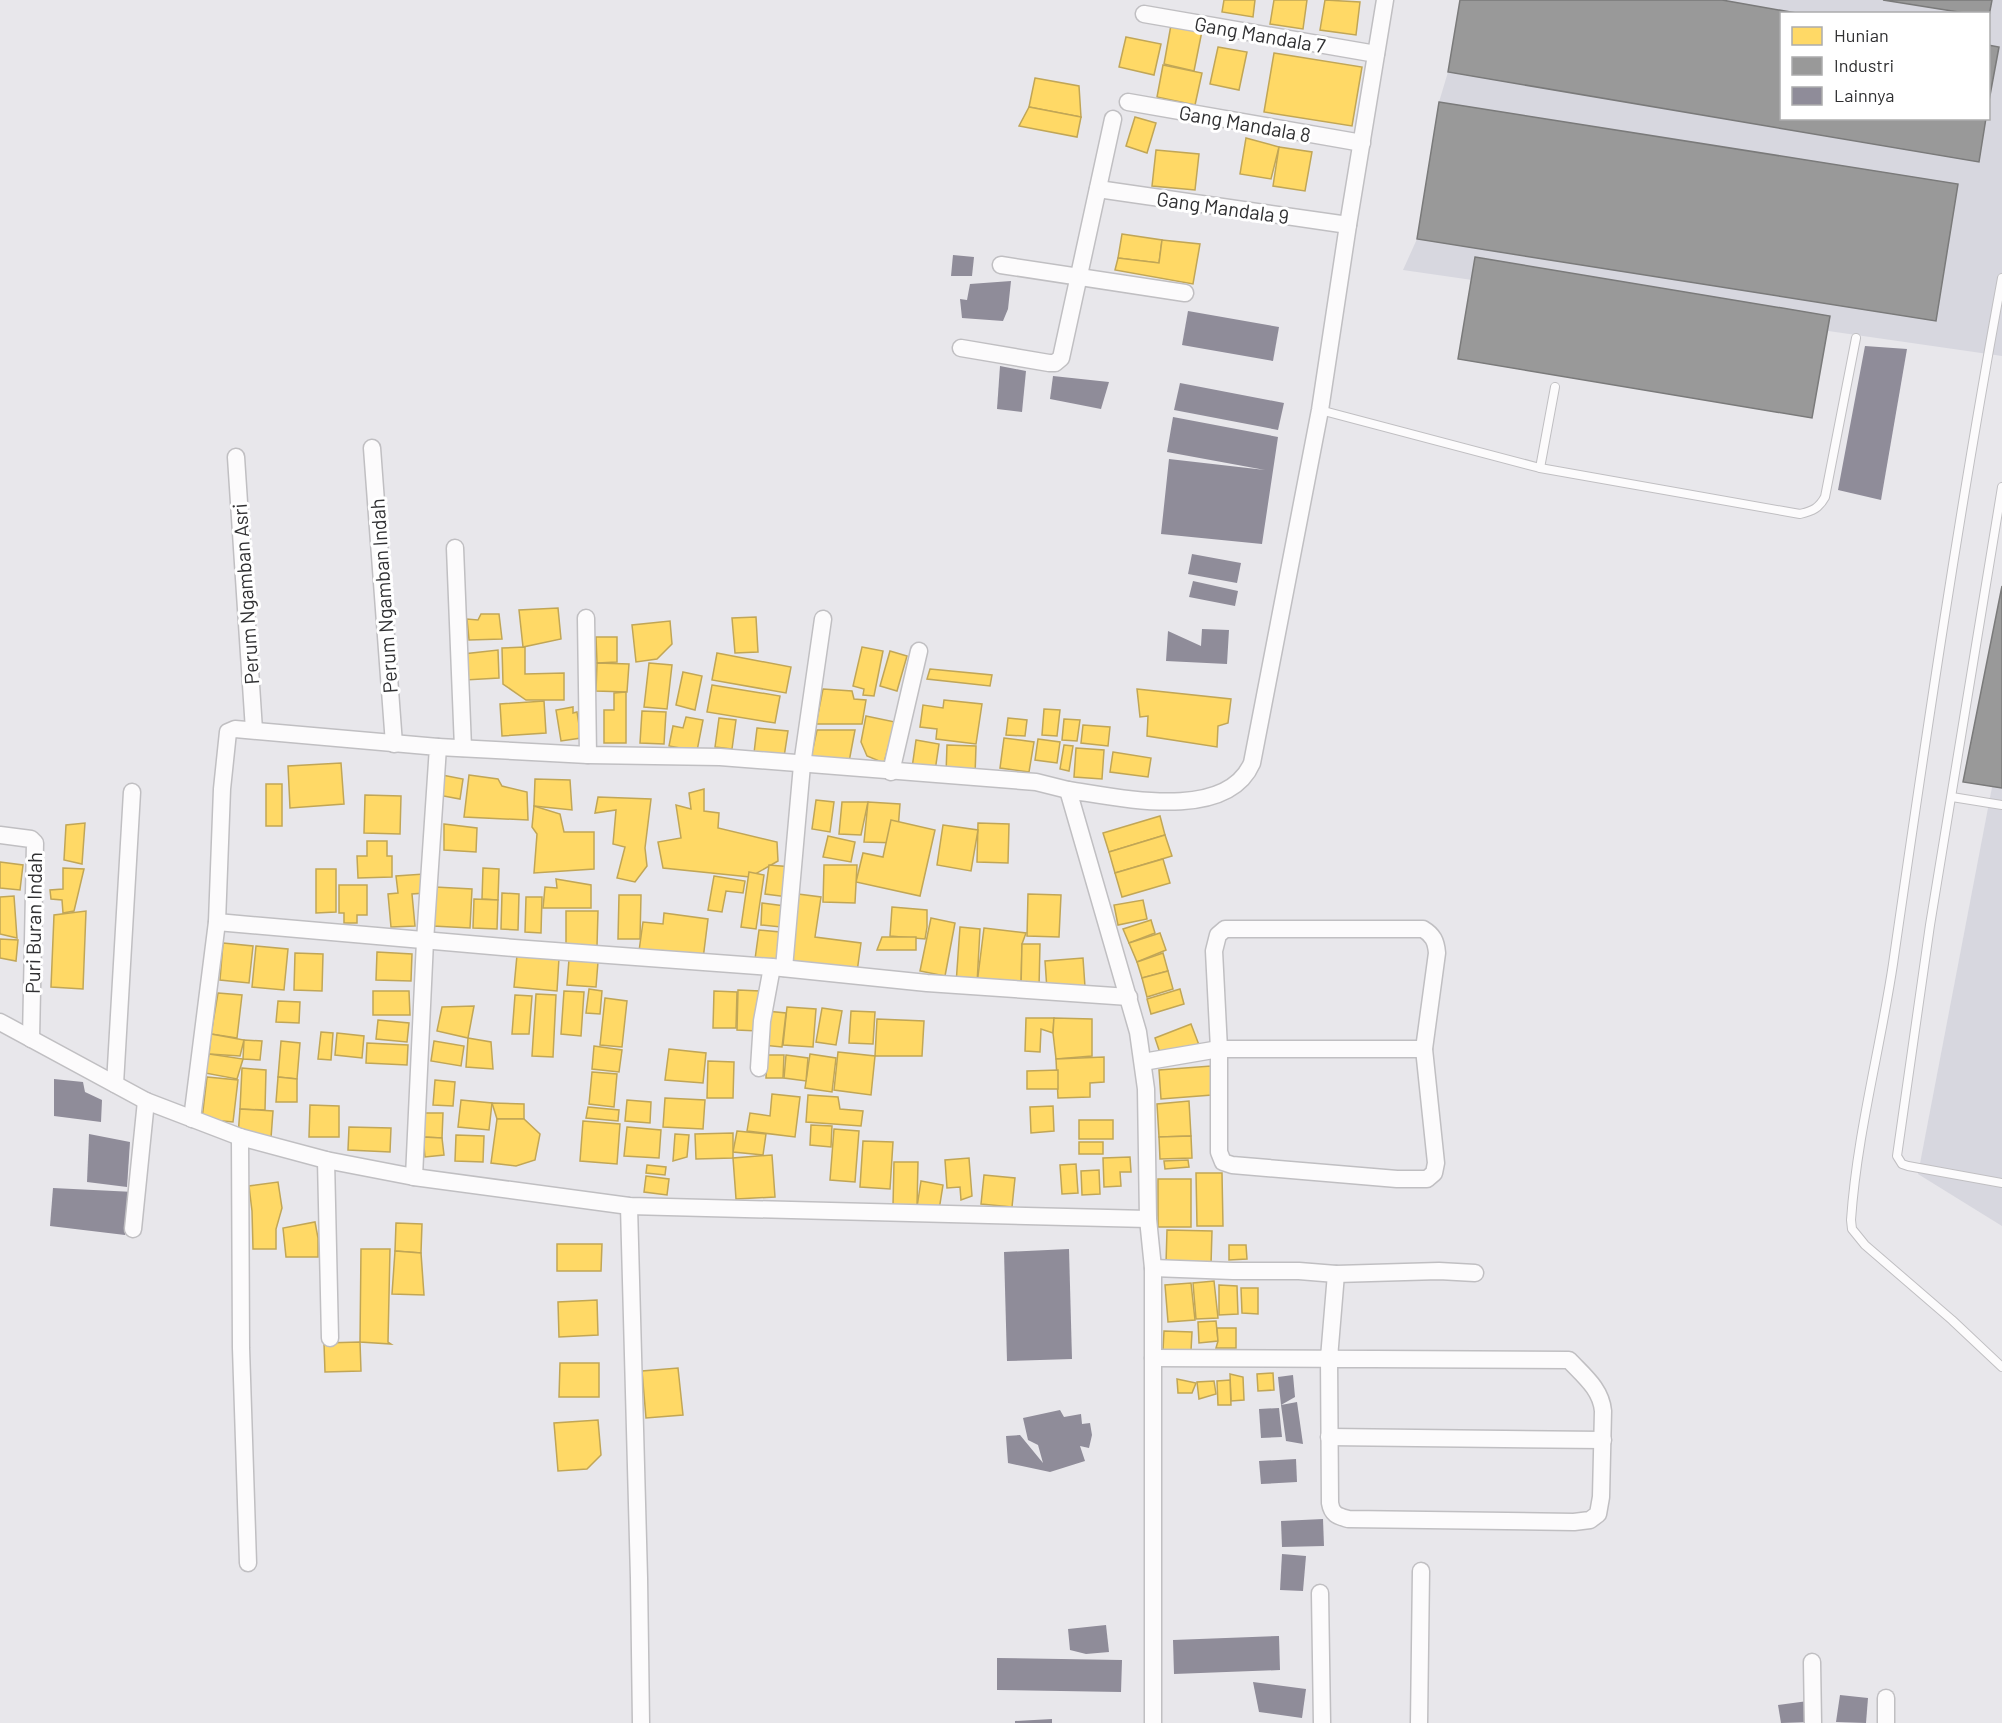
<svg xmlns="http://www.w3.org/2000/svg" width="2002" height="1723" font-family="Barlow,sans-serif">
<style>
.built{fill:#d7d7df;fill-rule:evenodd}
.homes{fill:#ffd966;stroke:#c1a656;stroke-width:1.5}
.industry{fill:#999;stroke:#7a7a7a;stroke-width:1.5}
.building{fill:#8f8c99}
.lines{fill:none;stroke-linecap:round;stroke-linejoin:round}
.service-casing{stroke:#c0bfc2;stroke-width:10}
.minor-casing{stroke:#c0bfc2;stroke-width:19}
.service{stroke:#fcfbfc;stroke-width:8}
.minor{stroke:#fcfbfc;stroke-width:16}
.labels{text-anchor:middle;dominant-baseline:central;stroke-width:6;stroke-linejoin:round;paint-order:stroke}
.street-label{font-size:20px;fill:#303032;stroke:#fff}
</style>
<rect width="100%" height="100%" fill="#e8e7eb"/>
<g class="built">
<path d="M1460 0H2002V356L1403 270 1417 239 1439 102 1448 72ZM1782 14H1988V118H1782Z"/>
<path d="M2002 735V1226L1918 1174Z"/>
</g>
<g class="homes">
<path d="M1224 0H1255L1253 17 1222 12Z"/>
<path d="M1274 0H1307L1303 29 1270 24Z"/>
<path d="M1325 0 1360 2 1356 35 1320 30Z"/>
<path d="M1171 25 1202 31 1194 71 1164 64Z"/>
<path d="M1126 37 1161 44 1154 75 1119 67Z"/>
<path d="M1218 47 1247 52 1239 90 1210 84Z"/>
<path d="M1274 53 1362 67 1352 126 1264 112Z"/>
<path d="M1163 65 1202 73 1195 105 1157 97Z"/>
<path d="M1035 78 1079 86 1081 117 1029 107Z"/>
<path d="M1029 107 1081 117 1077 137 1019 126Z"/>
<path d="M1135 117 1156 123 1147 153 1126 146Z"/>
<path d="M1246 138 1279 147 1271 179 1240 174Z"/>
<path d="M1279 147 1312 152 1305 191 1273 186Z"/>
<path d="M1156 150 1199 154 1195 190 1152 186Z"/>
<path d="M1122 234 1162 240 1159 263 1118 258Z"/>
<path d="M1162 240 1200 244 1193 284 1115 270 1118 258 1159 263Z"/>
<path d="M558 608 561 639 523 647 519 610Z"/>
<path d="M481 614H499L502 639 469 640 467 619 478 620Z"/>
<path d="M756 617 758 652 735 653 732 618Z"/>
<path d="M670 621 672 644 657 659 636 662 632 625Z"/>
<path d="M596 637H617V662L597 663Z"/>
<path d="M525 647V674L564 673V700H526L503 684 502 648Z"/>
<path d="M862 647 883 651 874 696 863 695 864 689 853 686Z"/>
<path d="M498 650 499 678 465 680 463 654Z"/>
<path d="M890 651 907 656 897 691 880 686Z"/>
<path d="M717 653 791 667 786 693 712 680Z"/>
<path d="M597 663 629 664 627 692 596 691Z"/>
<path d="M649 663 672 665 667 709 644 707Z"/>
<path d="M930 669 992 675 990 686 927 679Z"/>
<path d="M683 672 702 676 695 710 676 705Z"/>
<path d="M712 685 780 696 775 723 707 712Z"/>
<path d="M823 689 852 691 854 699 866 700 862 724H816Z"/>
<path d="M1137 689 1231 699 1228 723 1218 726 1217 747 1147 736 1148 716 1140 717Z"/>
<path d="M626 692V743H604V710H614V693Z"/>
<path d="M944 700 982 704 976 744 936 739 937 729 920 727 923 705 943 708Z"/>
<path d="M544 701 546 733 502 736 500 704Z"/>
<path d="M573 707V713L577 712 581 738 561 741 556 710Z"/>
<path d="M1044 709 1060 710 1057 736 1042 735Z"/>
<path d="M642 711 666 712 664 744 640 743Z"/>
<path d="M866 716 895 722 884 763 867 756 861 742Z"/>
<path d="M686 717 703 720 697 751 669 746 673 726 683 728Z"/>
<path d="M719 718 736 720 732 749 715 747Z"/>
<path d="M1008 718 1027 720 1025 736 1006 735Z"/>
<path d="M1064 719 1080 720 1077 741 1062 740Z"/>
<path d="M1083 725 1110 727 1108 746 1081 743Z"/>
<path d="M757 728 788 731 784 757 754 753Z"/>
<path d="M817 730H855L849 762 811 757Z"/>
<path d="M1004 738 1034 742 1029 772 1000 768Z"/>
<path d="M1038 739 1060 742 1057 763 1035 760Z"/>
<path d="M916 740 939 744 935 771 912 768Z"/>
<path d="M947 745 976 746 975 776 946 774Z"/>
<path d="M1064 745 1073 746 1069 771 1060 769Z"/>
<path d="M1076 748 1104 750 1102 779 1074 777Z"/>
<path d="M1113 752 1151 758 1148 777 1110 772Z"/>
<path d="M341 763 344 804 290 808 288 766Z"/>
<path d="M442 775 463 779 460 799 438 795Z"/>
<path d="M469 775 498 779 502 786 527 792 528 820 464 817Z"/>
<path d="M535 779 570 780 572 810 534 806Z"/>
<rect x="266" y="784" width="16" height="42"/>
<path d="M704 789V811L719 813 718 828 777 842 778 861 750 877 663 868 658 842 681 838 676 805 691 809 689 793Z"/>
<path d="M365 795 401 796 400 834 364 833Z"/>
<path d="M598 797 651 799 645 848 647 866 635 882 617 878 625 847 613 844 616 810 595 813Z"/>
<path d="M816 800 834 802 830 832 812 829Z"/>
<path d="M842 802H868L861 835 839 834Z"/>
<path d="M868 802 900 804 897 843 864 842Z"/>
<path d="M534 806 560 814 564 832H594V869L534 873 537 834 532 827Z"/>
<path d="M1160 816 1165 835 1109 852 1103 833Z"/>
<path d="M891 820 935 830 920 896 856 882 863 853 883 857Z"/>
<path d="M85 823 82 864 64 860 66 825Z"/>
<path d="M978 823 1009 824 1008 863 977 862Z"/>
<path d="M444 824 477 828 476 852 444 850Z"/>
<path d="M943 825 978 830 971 871 937 865Z"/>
<path d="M1165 835 1172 856 1115 873 1109 852Z"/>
<path d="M828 836 855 842 851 862 823 857Z"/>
<path d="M367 841H387V856H392V877L358 878 357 856H367Z"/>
<path d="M1163 859 1170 883 1122 897 1115 873Z"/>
<path d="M0 862 23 865 20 890 0 888Z"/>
<path d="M769 865 792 867 788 897 765 894Z"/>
<path d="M824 865H857L855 903 823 902Z"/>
<path d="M63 868 84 869 74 911 63 913 62 900 51 899 50 890 63 889Z"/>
<path d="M483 868 499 869 498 900 482 899Z"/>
<path d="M316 869H336V912L316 913Z"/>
<path d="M749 872 764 875 756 929 741 927Z"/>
<path d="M424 874 425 893 412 894 415 926 391 927 388 894 398 893 396 876Z"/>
<path d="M714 876 745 881 743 893 726 891 722 912 708 910Z"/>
<path d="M556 879 591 885V908H543L545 887 557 888Z"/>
<path d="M339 885H367V915H357V923H344V913H339Z"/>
<path d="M435 887 472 889 470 928 433 926Z"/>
<path d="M502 893 519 894 518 930 501 929Z"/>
<path d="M798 894 821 897 815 937 861 943 857 972 789 963Z"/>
<path d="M1028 894 1061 895 1059 937 1027 936Z"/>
<path d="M619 895H641L640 939H618Z"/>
<path d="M14 896 17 938 0 934V897Z"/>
<path d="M526 897H542L541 933 525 932Z"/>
<path d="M474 899 498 900 497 929 473 928Z"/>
<path d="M1143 900 1147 919 1118 925 1114 905Z"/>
<path d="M762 903 785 906 781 927 761 925Z"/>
<path d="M892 907 927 910V927L925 939 890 936Z"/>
<path d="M86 911 83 989 51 987 54 915Z"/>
<path d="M566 911H598L597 946 566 945Z"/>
<path d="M664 913 708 919 703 959 639 951 643 922 663 924Z"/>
<path d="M931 918 955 923 945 976 920 971Z"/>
<path d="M1151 920 1155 933 1129 943 1123 929Z"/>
<path d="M960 927 980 929 977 984H956Z"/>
<path d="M984 928 1026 933 1022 944 1021 988 977 984Z"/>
<path d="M759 930 780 932 776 962 755 959Z"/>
<path d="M1160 933 1166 950 1137 962 1129 943Z"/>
<path d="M882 937H916V950H877Z"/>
<path d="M0 939 18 940 16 961 0 958Z"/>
<path d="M223 943 253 946 249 983 220 980Z"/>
<path d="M1022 944H1040L1039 988H1021Z"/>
<path d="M256 946 288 949 284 990 252 987Z"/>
<path d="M377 952 412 954 411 981 376 980Z"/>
<path d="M295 953 323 954 322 991 294 990Z"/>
<path d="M1163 953 1168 971 1142 978 1137 962Z"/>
<path d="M517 955 559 958 557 991 514 987Z"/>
<path d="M1083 958 1085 987 1047 990 1045 961Z"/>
<path d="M569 959 598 962 596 987 567 985Z"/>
<path d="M1168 971 1173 989 1147 997 1142 978Z"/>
<path d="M589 989 602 991 600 1014 586 1013Z"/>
<path d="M1180 989 1184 1004 1151 1014 1147 999Z"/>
<path d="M738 990 760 991 758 1031 737 1030Z"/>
<path d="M373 991H409L410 1015H373Z"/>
<path d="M564 991 584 992 581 1036 561 1034Z"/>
<path d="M714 991 737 992 736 1028H713Z"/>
<path d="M218 993 242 995 237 1038 211 1034Z"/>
<path d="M536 994 556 995 553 1057 532 1056Z"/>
<path d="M515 995 532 996 529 1034H512Z"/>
<path d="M605 998 627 1001 622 1047 600 1045Z"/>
<path d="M278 1001 300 1002 299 1023 276 1022Z"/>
<path d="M474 1006 468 1038 437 1031 442 1007Z"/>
<path d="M787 1007 816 1009 813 1047 783 1045Z"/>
<path d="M822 1008 842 1011 836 1045 816 1042Z"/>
<path d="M766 1011 786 1013 782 1047 762 1045Z"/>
<path d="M851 1011 875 1012 873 1044 849 1043Z"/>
<path d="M1026 1018H1054L1053 1033 1041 1029 1040 1052 1025 1051Z"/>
<path d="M1054 1018 1092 1019V1056L1056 1059 1053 1033Z"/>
<path d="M877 1019 924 1021 922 1056H875Z"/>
<path d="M378 1020 409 1023 407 1042 376 1039Z"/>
<path d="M1191 1024 1199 1045 1162 1059 1155 1038Z"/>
<path d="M321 1032 333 1033 331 1060 318 1059Z"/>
<path d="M337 1033 364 1036 362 1058 335 1055Z"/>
<path d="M211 1034 244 1040 240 1056 209 1054Z"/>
<path d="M468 1038 491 1042 493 1069 466 1067Z"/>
<path d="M244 1040 262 1041 260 1060 243 1059Z"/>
<path d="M281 1041 300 1043 297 1079 278 1077Z"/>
<path d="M434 1041 464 1046 461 1066 431 1061Z"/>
<path d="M367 1043 408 1045 407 1065 366 1063Z"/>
<path d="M594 1046 622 1050 619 1072 592 1069Z"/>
<path d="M669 1049 706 1053 703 1083 665 1080Z"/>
<path d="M838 1052 875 1056 871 1095 834 1090Z"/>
<path d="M209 1054 243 1059 237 1079 205 1073Z"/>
<path d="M810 1054 836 1058 832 1092 805 1088Z"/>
<path d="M767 1055H784L783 1078H766Z"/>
<path d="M786 1055 808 1058 806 1081 784 1078Z"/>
<path d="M1104 1057V1082L1090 1083V1097L1058 1098 1056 1059Z"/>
<path d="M708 1061 734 1062 733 1098H707Z"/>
<path d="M1211 1066 1212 1095 1161 1099 1159 1070Z"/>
<path d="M242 1068 266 1070 265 1110 240 1109Z"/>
<path d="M1058 1070V1089H1027V1071Z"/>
<path d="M592 1072 617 1074 614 1107 589 1104Z"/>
<path d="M207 1077 238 1080 233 1122 202 1119Z"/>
<path d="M278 1077 297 1079V1102H276Z"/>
<path d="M435 1080 455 1082 453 1106 433 1105Z"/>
<path d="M772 1094 800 1097 795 1137 747 1131 750 1113 770 1116Z"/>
<path d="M808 1095 838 1097 840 1109 863 1111 861 1126 806 1122Z"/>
<path d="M665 1098 705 1100 703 1129 663 1127Z"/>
<path d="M461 1100 492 1103 489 1130 458 1127Z"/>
<path d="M627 1100 651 1102 650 1123 625 1121Z"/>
<path d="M1189 1101 1191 1136 1159 1137 1157 1104Z"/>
<path d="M492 1103 524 1104V1119H497Z"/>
<path d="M310 1105 339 1106V1137H309Z"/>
<path d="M1053 1106 1054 1131 1031 1133 1030 1107Z"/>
<path d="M588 1107 619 1110 618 1121 586 1118Z"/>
<path d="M240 1109 273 1111 271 1138 238 1136Z"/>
<path d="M424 1113H443L442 1138 423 1137Z"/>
<path d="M497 1119H524L540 1134 535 1160 516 1166 491 1163Z"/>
<rect x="1079" y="1120" width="34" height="19"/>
<path d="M583 1121 620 1124 617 1164 580 1161Z"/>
<path d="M811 1125 832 1126 831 1147 810 1145Z"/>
<path d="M349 1127 391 1128 390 1152 348 1150Z"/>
<path d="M627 1127 661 1130 659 1158 624 1156Z"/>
<path d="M834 1129 859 1131 855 1182 830 1180Z"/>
<path d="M737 1131 766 1134 763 1155 733 1152Z"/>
<path d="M733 1133V1158L696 1159 695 1134Z"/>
<path d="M675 1134 689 1135 687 1157 673 1161Z"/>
<path d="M456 1135 484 1136 483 1162 455 1161Z"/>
<path d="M1191 1136 1192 1158 1160 1159 1159 1137Z"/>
<path d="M423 1137 442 1138 444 1155 425 1157Z"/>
<path d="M863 1141 893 1142 890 1189 860 1187Z"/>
<rect x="1079" y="1142" width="24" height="12"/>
<path d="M772 1155 775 1197 736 1199 733 1158Z"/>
<path d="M1130 1157 1131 1172H1120L1121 1186 1104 1187 1103 1158Z"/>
<path d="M969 1158 972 1196 961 1200 960 1187 947 1188 945 1160Z"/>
<path d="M1188 1160 1189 1167 1165 1169 1164 1161Z"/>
<path d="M894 1162H918L917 1207 893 1206Z"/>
<path d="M1076 1164 1078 1193 1062 1194 1060 1165Z"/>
<path d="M647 1165 666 1167 665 1175 646 1173Z"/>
<path d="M1099 1170 1100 1194 1082 1195 1081 1171Z"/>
<path d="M1196 1173H1222L1223 1226H1197Z"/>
<path d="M984 1175 1015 1178 1012 1207 981 1204Z"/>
<path d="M646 1176 669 1179 667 1195 644 1192Z"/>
<rect x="1158" y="1179" width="33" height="48"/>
<path d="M921 1181 943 1185 939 1210 917 1207Z"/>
<path d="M278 1182 282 1208 276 1229V1249H253L252 1211 249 1186Z"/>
<path d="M315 1222 318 1238V1257H286L283 1228Z"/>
<path d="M396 1223 422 1224 421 1253 395 1251Z"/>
<path d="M1167 1230 1212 1231 1211 1265 1166 1264Z"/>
<path d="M557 1244H602L601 1271H557Z"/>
<path d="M1229 1245H1246L1247 1259 1229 1260Z"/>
<path d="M361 1249H390L388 1342 391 1344 360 1342Z"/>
<path d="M395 1251 421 1253 424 1295 392 1294Z"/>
<path d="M1214 1281 1218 1318 1196 1319 1193 1283Z"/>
<path d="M1191 1283 1195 1320 1168 1322 1165 1285Z"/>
<path d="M1219 1285 1237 1286 1238 1314 1219 1315Z"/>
<path d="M1241 1288H1258V1314L1242 1313Z"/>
<path d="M597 1300 598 1335 559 1337 558 1302Z"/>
<path d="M1216 1321 1218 1341 1199 1343 1198 1322Z"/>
<path d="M1217 1328H1236V1348H1216L1218 1341Z"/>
<path d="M1164 1331 1192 1332 1191 1351 1163 1350Z"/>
<path d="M360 1342 361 1371 325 1372 324 1343Z"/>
<path d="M560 1363H599V1397H559Z"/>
<path d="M678 1368 683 1415 646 1418 642 1371Z"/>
<path d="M1273 1373 1274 1390 1258 1391 1257 1374Z"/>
<path d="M1230 1374 1243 1377 1244 1400 1231 1401Z"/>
<path d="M1177 1379 1196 1383 1192 1393H1178Z"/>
<path d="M1230 1380 1231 1405H1218L1217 1381Z"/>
<path d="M1214 1381 1216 1394 1199 1399 1197 1382Z"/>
<path d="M598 1420 601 1455 587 1469 558 1471 554 1423Z"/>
</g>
<g class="industry">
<path d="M1460 0H1722L1802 14H1782V118H1986L1979 162 1448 72Z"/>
<path d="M1883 0H1992L1989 16 1988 14H1971Z"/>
<path d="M1988 45 1999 47 1988 106Z"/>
<path d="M1439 102 1958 184 1936 321 1417 239Z"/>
<path d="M1475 257 1830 316 1812 418 1458 359Z"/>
<path d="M2002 586V788L1963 782Z"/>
</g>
<g class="building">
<path d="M953 255 974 257 972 276H951Z"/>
<path d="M1011 281 1008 309 1003 321 962 318 960 299 967 300 970 284Z"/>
<path d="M1188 311 1279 327 1273 361 1182 345Z"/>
<path d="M1865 346 1907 349 1881 500 1838 490Z"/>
<path d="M1000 366 1026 371 1022 412 997 409Z"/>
<path d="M1053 376 1109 382 1101 409 1050 399Z"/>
<path d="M1180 383 1284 403 1278 430 1174 410Z"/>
<path d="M1173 417 1278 437 1262 544 1161 534 1169 459 1265 470 1167 452Z"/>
<path d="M1192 554 1241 563 1237 583 1188 574Z"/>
<path d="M1193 581 1238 591 1235 606 1189 597Z"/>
<path d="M1202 629 1229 630 1227 664 1166 661 1168 631 1201 646Z"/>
<path d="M54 1079 83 1082 85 1092 102 1100 101 1122 54 1116Z"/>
<path d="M89 1134 130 1142 127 1187 87 1182Z"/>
<path d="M53 1188 134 1192 125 1235 50 1226Z"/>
<path d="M1069 1249 1072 1359 1007 1361 1004 1252Z"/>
<path d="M1293 1375 1295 1397 1281 1405 1297 1402 1303 1444 1286 1441 1281 1405 1278 1377Z"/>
<path d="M1279 1408 1282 1437 1261 1438 1259 1409Z"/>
<path d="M1060 1410 1064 1417 1081 1414 1082 1424 1090 1423 1092 1435 1089 1448 1080 1446 1085 1461 1050 1472 1008 1463 1006 1436 1020 1435 1043 1463 1038 1445 1028 1440 1023 1418Z"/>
<path d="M1296 1459 1297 1482 1261 1484 1259 1461Z"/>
<path d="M1323 1519 1324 1546 1282 1547 1281 1521Z"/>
<path d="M1282 1554 1306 1556 1303 1591 1280 1590Z"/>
<path d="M1106 1625 1109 1652 1086 1654 1070 1650 1068 1629Z"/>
<path d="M1279 1636 1280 1670 1174 1674 1173 1640Z"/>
<path d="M997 1658 1122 1660 1121 1692 997 1690Z"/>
<path d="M1253 1682 1306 1689 1302 1718 1259 1712Z"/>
<path d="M1840 1695 1868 1698 1866 1723 1836 1722Z"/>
<path d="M1808 1701 1811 1722 1781 1723 1778 1705Z"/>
<path d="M1052 1719V1723H1015V1721Z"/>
</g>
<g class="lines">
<defs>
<g id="service">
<path d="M2002 278C1960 506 1926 735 1893 964 1880 1050 1857 1134 1851 1220L1852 1229 1865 1245 1952 1320 2002 1367"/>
<path d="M1320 410 1540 468 1800 514C1813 511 1819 508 1825 497L1856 338"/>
<path d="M1540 468 1555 387"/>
<path d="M2002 487 1930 925 1897 1156 1902 1164 1908 1166 2002 1183"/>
<path d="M1952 797 2002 805"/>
</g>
<g id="minor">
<path d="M1144 14 1376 54"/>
<path d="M1128 102 1362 143"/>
<path d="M1098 189 1348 225"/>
<path d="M1001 265 1185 293"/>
<path d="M961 348 1049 363H1055L1061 358 1113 119"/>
<path d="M372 448 394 744"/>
<path d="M236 457 254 730"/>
<path d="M455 548 463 748"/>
<path d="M586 618 588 755"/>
<path d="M438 747 588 755 720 757 1036 782 1068 790"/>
<path d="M891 772 919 651"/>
<path d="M0 835 31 839 35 843 31 1039"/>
<path d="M217 922 514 948 772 967 927 983 1129 997"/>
<path d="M1225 929H1423C1433 935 1436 941 1437 953L1424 1049 1436 1163 1434 1173 1427 1179H1397L1232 1165 1223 1162 1219 1152V1049L1214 951 1218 935Z"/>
<path d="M784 968 802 765 823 619"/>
<path d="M0 1022 146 1101 240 1137 326 1160 414 1177 629 1206 1148 1219"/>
<path d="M1143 1062 1219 1049H1424"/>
<path d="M759 1068 762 1021 772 967"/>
<path d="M115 1084 132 792"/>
<path d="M192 1119 217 922 222 789 228 732 235 729 438 747 425 941 414 1177"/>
<path d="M240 1137 241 1348 248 1563"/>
<path d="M326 1160 330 1338"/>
<path d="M629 1206 639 1578 641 1723"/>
<path d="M133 1229 146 1101"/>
<path d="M1153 1268 1233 1271H1299L1336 1274 1439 1271 1475 1273"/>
<path d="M1153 1358 1569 1360C1584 1376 1601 1389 1603 1411L1601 1497 1598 1514 1590 1520 1574 1522 1348 1519C1338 1516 1332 1515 1330 1503L1329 1358 1336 1274"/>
<path d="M1329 1437 1603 1440"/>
<path d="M1320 1593 1322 1723"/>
<path d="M1812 1662 1813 1723"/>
<path d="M1886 1698V1723"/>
<path d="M1153 1723V1268L1148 1219 1146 1089 1138 1032 1068 790C1117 797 1226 823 1252 763L1320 410 1348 225 1385 0"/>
<path d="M1419 1723 1421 1571"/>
</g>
</defs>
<use href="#service" class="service-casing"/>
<use href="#minor" class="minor-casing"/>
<use href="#service" class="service"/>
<use href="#minor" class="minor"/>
</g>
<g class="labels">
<g class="street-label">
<text transform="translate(1260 34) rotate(10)">Gang Mandala 7</text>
<text transform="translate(1245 123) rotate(10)">Gang Mandala 8</text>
<text transform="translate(1223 207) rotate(8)">Gang Mandala 9</text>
<text transform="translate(245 594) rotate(-94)">Perum Ngamban Asri</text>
<text transform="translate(383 596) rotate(-94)">Perum Ngamban Indah</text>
<text transform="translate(33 923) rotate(-89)">Puri Buran Indah</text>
</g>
</g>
<rect x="1780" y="12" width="210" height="108" fill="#ffffff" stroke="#acacad" stroke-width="1.5"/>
<rect x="1792" y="27" width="30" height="18" fill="#ffd966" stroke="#acacad" stroke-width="1.5"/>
<text x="1834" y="42" font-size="18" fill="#303032">Hunian</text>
<rect x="1792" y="57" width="30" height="18" fill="#999999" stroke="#acacad" stroke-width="1.5"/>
<text x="1834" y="72" font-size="18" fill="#303032">Industri</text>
<rect x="1792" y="87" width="30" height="18" fill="#8f8c99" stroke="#acacad" stroke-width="1.5"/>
<text x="1834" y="102" font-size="18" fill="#303032">Lainnya</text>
</svg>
